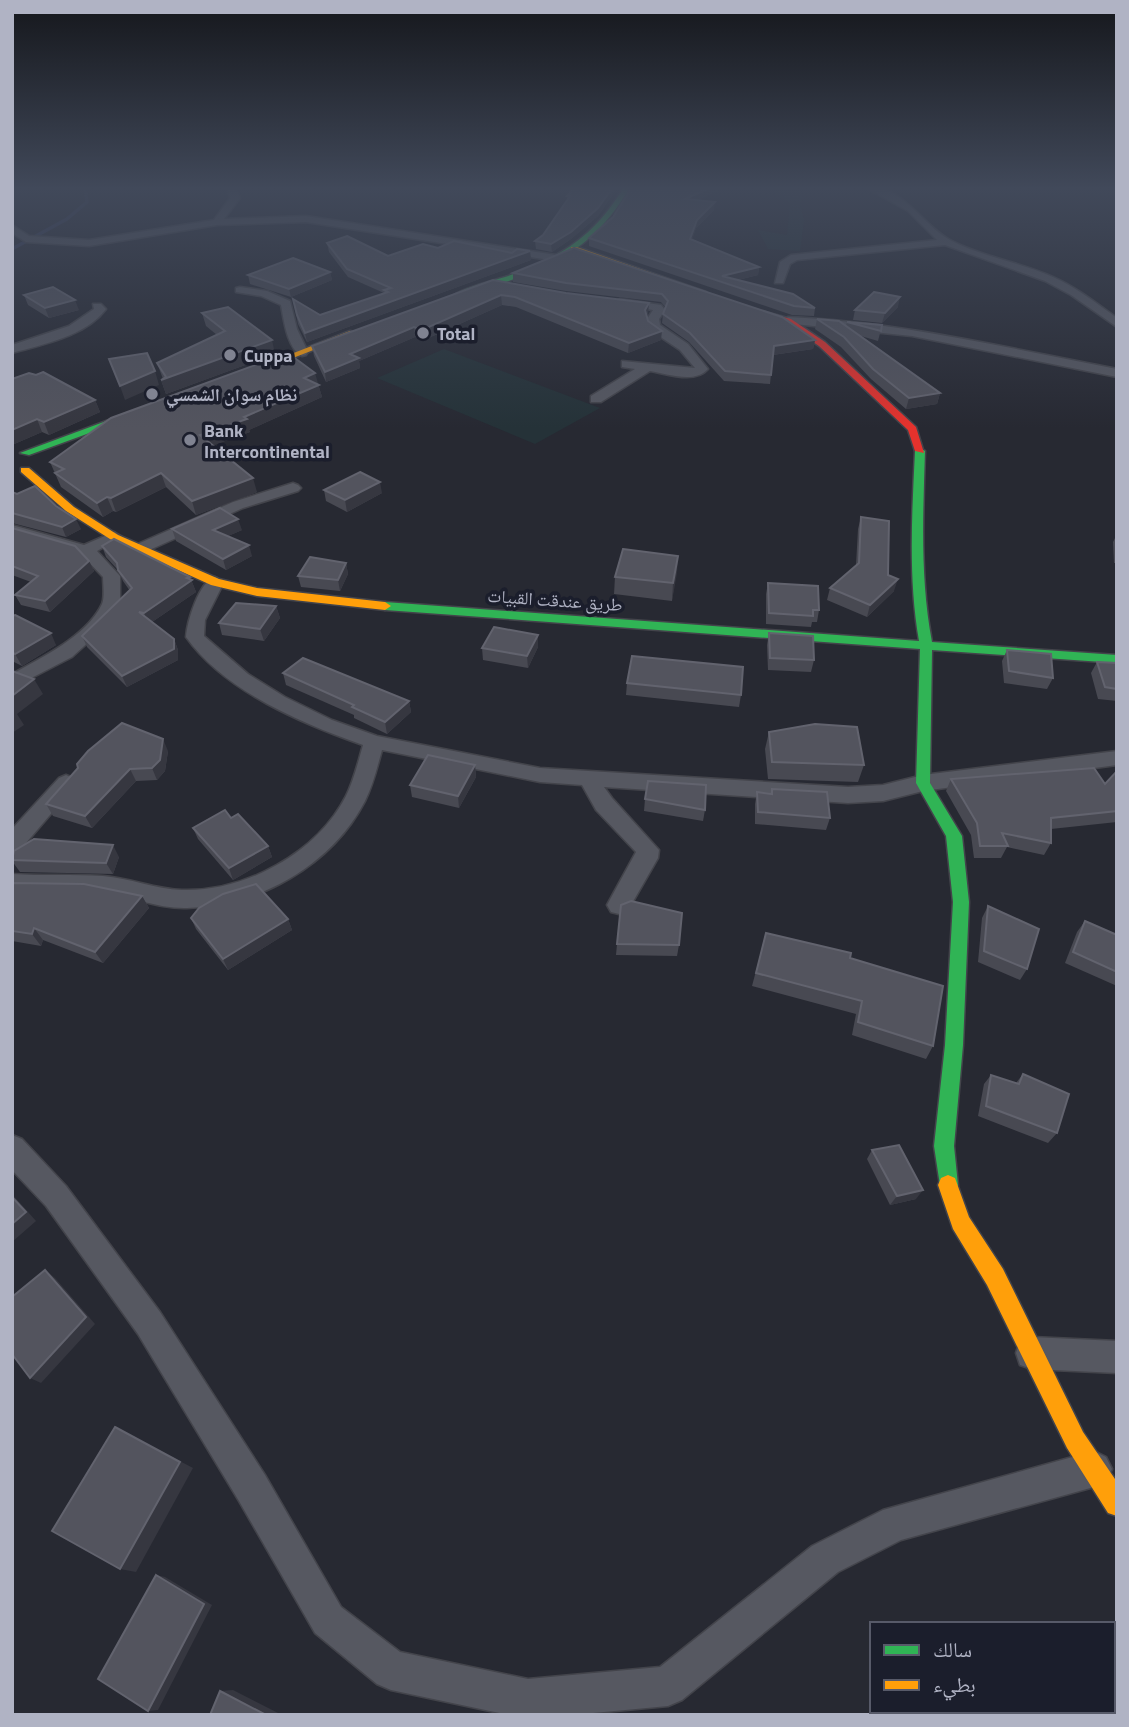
<svg xmlns="http://www.w3.org/2000/svg" width="1129" height="1727" font-family="'Titillium Web','Noto Naskh Arabic',sans-serif">
<style>
.green{fill:#253238}
.lines{fill:none;stroke-linecap:round;stroke-linejoin:round}
.stream{stroke:#353b59;stroke-width:3.5}
.street-casing{stroke:#43444b;stroke-width:3}
.fast-casing{stroke:#43444b;stroke-width:3}
.slow-casing{stroke:#43444b;stroke-width:3}
.jam-casing{stroke:#43444b;stroke-width:3}
.street{fill:#565861;fill-rule:evenodd}
.fast{fill:#30b455;fill-rule:evenodd}
.slow{fill:#ff9f0a;fill-rule:evenodd}
.jam{fill:#e5322d;fill-rule:evenodd}
.wall{fill:#484952}
.shaded-wall{fill:#363740}
.building{fill:#53545e;stroke:#62636e;stroke-width:2}
.poi-dot{fill:#808391;stroke:#1b1e2c;stroke-width:2.5}
.labels{text-anchor:middle;dominant-baseline:central;stroke-width:7;stroke-linejoin:round;paint-order:stroke}
.far-poi-label{font-size:18px;font-weight:bold;fill:#b0b3c4;stroke:#1b1e2c;text-anchor:start}
.far-street-label{font-size:18px;fill:#b0b3c4;stroke:#1b1e2c}
</style>
<rect width="100%" height="100%" fill="#272932"/>
<g class="green">
<path d="M767 187H797L802 196 800 205 804 220 800 251 768 249 758 230 787 235 790 203Z"/>
<path d="M444 349 600 408 535 444 377 378Z"/>
</g>
<g class="lines">
<path class="stream" d="M12 249 67 219 87 202 85 187"/>
<defs>
<g id="street">
<path d="M227 187H236L240 198 224 219 306 216 556 255 561 258 556 261 306 222 217 225 89 246 26 242 12 233V225L29 236 89 240 214 220 230 198Z"/>
<path d="M865 187C902 184 922 225 950 240 982 257 1020 262 1053 277 1076 287 1096 303 1117 318V327L1071 295 1045 281 945 245 797 260 790 264 783 283H775L780 262 791 255 937 240 908 211Z"/>
<path d="M240 287 267 291 290 301 297 329 308 352 306 355 302 356C287 348 284 321 281 305L261 296 236 292V288Z"/>
<path d="M620 299 661 305 665 310 659 319 660 325 688 344 708 369C695 384 668 374 650 371L601 402H591V396L635 369 622 367V361L695 368 680 350 650 330 647 319 653 310 616 304 614 302Z"/>
<path d="M93 304H101L106 309C86 336 44 344 12 353V345L69 326 94 309Z"/>
<path d="M788 317C900 322 1007 348 1117 369V377L912 336 784 323 782 321Z"/>
<path d="M293 483 298 485 301 488 298 491 243 508 145 552 139 554 131 549 133 546 233 502Z"/>
<path d="M12 525 84 545 114 532 122 537 97 551 120 576V604L117 608 93 638 72 657 12 688V674C41 658 87 636 102 604 105 597 103 585 103 577L80 553 12 535Z"/>
<path d="M215 577 224 582 205 620 204 636 248 674 285 697 332 720 377 736 540 768 848 787 883 785 923 775 1117 751V765L923 791 883 801 848 803 604 787 612 798 659 850 658 858 627 912 619 914 611 912 607 905 636 852 596 810 582 785 540 782 382 750C377 768 373 785 365 801 332 865 258 907 187 908 158 909 131 896 103 894 73 892 42 894 12 892V874C42 876 73 874 103 876 130 878 155 889 182 890 245 892 317 853 346 796 354 780 358 762 363 745 303 724 224 691 186 637 187 622 199 581 215 577Z"/>
<path d="M66 775 73 778 77 783 73 788 20 850 12 852V829L59 778Z"/>
<path d="M12 1135 22 1139 66 1186 160 1312 265 1475 341 1607 400 1652 528 1679 660 1667 812 1546 883 1510 1094 1451 1106 1457 1112 1469 1106 1481 1094 1487 901 1540 838 1572 682 1700 668 1706 572 1715H509L391 1690 377 1684 315 1633 239 1501 138 1334 46 1206 12 1170Z"/>
<path d="M1032 1337 1117 1341V1373L1032 1369 1020 1365 1016 1353 1020 1341Z"/>
</g>
<g id="fast">
<path d="M624 187H630C587 261 537 271 461 297L454 295C469 286 489 282 505 277 560 258 594 237 624 187Z"/>
<path d="M136 410 141 413 139 415 29 455 20 453Z"/>
<path d="M920 448 925 451C923 515 920 579 932 642L1117 655V663L932 650 930 783 962 836 969 902 963 1045 954 1146 958 1185 955 1192 948 1195 941 1192 934 1146 945 1045 953 902 946 836 916 783 920 649 385 610 379 606 385 602 919 641C908 578 912 514 915 451Z"/>
</g>
<g id="slow">
<path d="M571 247H577L706 292 699 294 571 251Z"/>
<path d="M350 331 357 333 257 372 250 370Z"/>
<path d="M21 468H29L74 507 118 535 219 579 257 588 385 602 391 606 385 610 257 596 211 585 110 539 66 511 21 472Z"/>
<path d="M948 1175 955 1178 969 1217 1003 1269 1083 1432 1117 1482V1516L1108 1513 1067 1448 987 1285 953 1229 938 1185 941 1178Z"/>
</g>
<path id="jam" d="M754 309 791 319 825 342 916 427 924 453 915 451 908 430 819 346 785 323 751 313Z"/>
</defs>
<use href="#street" class="street-casing"/>
<use href="#fast" class="fast-casing"/>
<use href="#slow" class="slow-casing"/>
<use href="#jam" class="jam-casing"/>
<use href="#street" class="street"/>
<use href="#fast" class="fast"/>
<use href="#slow" class="slow"/>
<use href="#jam" class="jam"/>
</g>
<g class="wall">
<path d="M551 187H618L598 216 571 239 552 252 536 249 535 241 543 235 567 201V196L573 189Z"/>
<path d="M726 187 697 200 714 210 696 228 692 239 759 267 758 275 738 280 815 308 814 316 792 315 589 246V238L613 217Z"/>
<path d="M327 243 388 256 438 248 512 253 530 251 531 260 307 342 298 324 293 299 320 315 384 293 348 277 329 252Z"/>
<path d="M574 248 815 340 813 349 773 355 770 384 724 381 689 342 662 323 663 314 666 308 661 302 566 291 513 282V273Z"/>
<path d="M330 272 332 280 291 297 250 284 248 275Z"/>
<path d="M493 280 566 293 649 303 648 312 647 316 648 321 661 340 628 353 516 307 502 305 424 340 415 337 359 361 360 368 326 382 314 356 312 346Z"/>
<path d="M24 295 79 310 49 318 28 305Z"/>
<path d="M898 307 882 323 853 320 855 310Z"/>
<path d="M202 313 275 354 166 394 161 380 163 379 157 363 217 335 206 326Z"/>
<path d="M817 319 846 326 847 322 882 325 878 341 861 336 940 393 937 404 906 409 871 379 841 347 815 329Z"/>
<path d="M12 379 95 400 100 412 49 435 42 432 12 445Z"/>
<path d="M318 384 322 397 249 430 250 432 213 445 257 492 196 515 166 487 116 512 113 511 103 517 61 487 50 462Z"/>
<path d="M324 490 382 493 347 512 326 501Z"/>
<path d="M12 492 81 529 66 537 12 523Z"/>
<path d="M861 517 894 591 867 617 827 600 830 588 856 565 858 529Z"/>
<path d="M12 528 89 561 94 571 50 612 21 605 15 595 31 582 12 575Z"/>
<path d="M172 529 242 530 228 536 252 556 226 570 176 541Z"/>
<path d="M1117 534V563H1114L1113 542Z"/>
<path d="M102 546 190 577 196 592 152 622 174 639 178 650V660L127 687 87 647 82 636 130 591 123 581 118 570 106 557Z"/>
<path d="M678 556 672 601 614 594 615 577Z"/>
<path d="M346 563 348 574 340 591 301 587 298 576Z"/>
<path d="M768 583 819 610 817 622H812L811 627 766 624V594Z"/>
<path d="M276 606 280 618 264 641 222 635 219 623Z"/>
<path d="M12 616 56 645 22 666 12 661Z"/>
<path d="M769 633 814 660 811 672 768 670 767 645Z"/>
<path d="M538 647 528 668 483 660 482 648Z"/>
<path d="M1007 650 1053 678 1047 689 1004 683 1002 661Z"/>
<path d="M1097 662 1117 663V701L1098 699 1091 673Z"/>
<path d="M283 673 409 701 411 712 387 734 354 718V715L286 685Z"/>
<path d="M627 683 741 695 739 707 626 695Z"/>
<path d="M769 732 864 765 858 782 768 779 765 749Z"/>
<path d="M168 751 165 771 157 780 136 781 92 828 53 816 46 804Z"/>
<path d="M475 765 476 777 459 808 412 797 410 785Z"/>
<path d="M1117 771V822L1051 829V843L1044 855 1007 847 1001 858H974L971 835 946 791 951 779 1105 784Z"/>
<path d="M772 789 830 818 826 830 755 824V804L757 792 771 793Z"/>
<path d="M645 799 705 810 703 821 644 811Z"/>
<path d="M231 818 268 846 272 857 233 880 198 839 193 828Z"/>
<path d="M119 857 113 874 20 872 12 861Z"/>
<path d="M12 883 142 896 149 908 103 963 43 940 41 946 12 941Z"/>
<path d="M988 906 1027 969 1020 980 978 962 982 918Z"/>
<path d="M191 918 288 919 292 930 228 970 196 929Z"/>
<path d="M1085 921 1117 935V986L1065 963 1077 932Z"/>
<path d="M766 933 850 958 933 1046 926 1059 852 1035 856 1014 752 986Z"/>
<path d="M617 944 679 945 677 956 616 955Z"/>
<path d="M1023 1074 1057 1133 1048 1143 978 1116 984 1084 991 1075 1016 1083Z"/>
<path d="M872 1150 916 1199 890 1205 867 1159Z"/>
</g>
<g class="shaded-wall">
<path d="M613 187H618L598 216 571 239 552 252 551 244Z"/>
<path d="M712 187H726L684 207 685 199Z"/>
<path d="M715 202 714 210 696 228 690 247V239L697 220Z"/>
<path d="M530 251 531 260 307 342 305 333Z"/>
<path d="M759 267 758 275 725 283 722 276Z"/>
<path d="M330 272 332 280 291 297 289 289Z"/>
<path d="M501 295 502 305 424 340 422 330Z"/>
<path d="M900 297 898 307 882 323 885 313Z"/>
<path d="M75 300 79 310 49 318 45 308Z"/>
<path d="M649 303 648 312 644 320 645 310Z"/>
<path d="M414 327 415 337 359 361 360 368 326 382 325 372 350 354Z"/>
<path d="M662 331 661 340 628 353 629 343Z"/>
<path d="M272 340 275 354 166 394 161 380Z"/>
<path d="M815 340 813 349 772 355 774 346Z"/>
<path d="M155 371 159 385 125 400 120 386Z"/>
<path d="M315 373 322 397 249 430 250 432 204 449 200 435 304 378Z"/>
<path d="M940 393 937 404 906 409 909 398Z"/>
<path d="M95 400 100 412 49 435 44 422Z"/>
<path d="M37 419 42 432 12 445V430Z"/>
<path d="M161 473 166 487 116 512 111 498Z"/>
<path d="M253 478 257 492 196 515 192 501Z"/>
<path d="M380 482 382 493 347 512 345 500Z"/>
<path d="M107 497 113 511 103 517 97 503Z"/>
<path d="M76 519 81 529 66 537 62 527Z"/>
<path d="M238 519 242 530 217 541 213 530Z"/>
<path d="M249 545 252 556 226 570 223 559Z"/>
<path d="M678 556 677 573 672 601 673 583Z"/>
<path d="M89 561 94 571 50 612 45 601Z"/>
<path d="M346 563 348 574 340 591 338 580Z"/>
<path d="M190 577 196 592 149 624 144 613Z"/>
<path d="M898 579 894 591 867 617 870 605Z"/>
<path d="M276 606 280 618 264 641 260 629Z"/>
<path d="M51 633 56 645 22 666 15 654Z"/>
<path d="M538 635V647L528 668 527 656Z"/>
<path d="M174 639 178 650V660L127 687 122 676Z"/>
<path d="M34 679 43 694 17 714 24 725 12 733V696Z"/>
<path d="M409 701 411 712 387 734 385 722Z"/>
<path d="M163 739 168 751 165 771 157 780 152 768Z"/>
<path d="M475 765 476 777 459 808 458 796Z"/>
<path d="M130 769 136 781 92 828 85 816Z"/>
<path d="M113 845 119 857 113 874 106 863Z"/>
<path d="M268 846 272 857 233 880 229 868Z"/>
<path d="M142 896 149 908 103 963 95 952Z"/>
<path d="M288 919 292 930 228 970 223 959Z"/>
<path d="M34 928 43 940 41 946 32 934Z"/>
<path d="M923 1190 916 1199 890 1205 897 1196Z"/>
<path d="M12 1194 36 1221 12 1242Z"/>
<path d="M45 1270 55 1278 95 1324 41 1383 30 1378Z"/>
<path d="M115 1427 193 1468 136 1572 120 1569Z"/>
<path d="M156 1575 165 1577 212 1605 158 1710 148 1711Z"/>
<path d="M233 1690 282 1715H266L220 1691Z"/>
</g>
<g class="building">
<path d="M575 187H613L598 208 571 232 551 244 535 241 543 235 570 196H567Z"/>
<path d="M632 187H712L685 199 715 202 697 220 690 239 759 267 722 276 793 294 815 308 794 306 589 238 613 217Z"/>
<path d="M347 236 388 256 423 244 438 248 454 241 512 253 517 249 530 251 305 333 297 315 293 299 320 315 388 292 384 290 391 288 347 269 327 243Z"/>
<path d="M574 248 782 317 815 340 774 346 771 375 725 371 690 333 663 314 668 301 662 294 566 283 513 273Z"/>
<path d="M293 258 330 272 289 289 248 275Z"/>
<path d="M493 280 566 293 649 303 645 310 648 321 662 331 629 343 515 297 501 295 422 330 414 327 350 354 359 358 325 372 312 346Z"/>
<path d="M53 287 75 300 45 308 24 295Z"/>
<path d="M874 292 900 297 885 313 855 310Z"/>
<path d="M228 307 272 340 161 380 166 377 157 363 225 331 202 313Z"/>
<path d="M817 319 839 321 940 393 909 398 873 369 844 337Z"/>
<path d="M847 322 882 325 881 331Z"/>
<path d="M147 353 155 371 120 386 109 359Z"/>
<path d="M288 353 315 373 304 378 319 385 244 417 247 419 200 435 253 478 192 501 161 473 111 498 107 497 97 503 55 473 64 469 50 462 111 418Z"/>
<path d="M43 372 95 400 44 422 37 419 12 430V379L29 373 36 375Z"/>
<path d="M360 472 380 482 345 500 324 490Z"/>
<path d="M35 486 56 506 76 519 62 527 12 513V492L17 494Z"/>
<path d="M220 508 238 519 213 530 249 545 223 559 172 529Z"/>
<path d="M861 517 889 521 888 575 898 579 870 605 830 588 859 563Z"/>
<path d="M12 528 75 546 89 561 45 601 15 595 38 576 12 566Z"/>
<path d="M114 539 190 577 187 578 192 580 144 613 139 612 174 639V649L122 676 82 636 132 588 118 570 117 563 102 546Z"/>
<path d="M623 549 678 556 673 583 615 577Z"/>
<path d="M310 557 346 563 338 580 298 576Z"/>
<path d="M768 583 818 586 819 610H813V616L769 613Z"/>
<path d="M236 603 276 606 260 629 219 623Z"/>
<path d="M15 615 51 633 15 654 12 652V616Z"/>
<path d="M494 627 538 635 527 656 482 648Z"/>
<path d="M769 633 813 636 814 660 770 658Z"/>
<path d="M1007 650 1051 654 1053 678 1009 671Z"/>
<path d="M632 656 743 667 741 695 627 683Z"/>
<path d="M303 658 409 701 385 722 352 707 354 705 283 673Z"/>
<path d="M1097 662 1117 663V689L1105 687Z"/>
<path d="M12 671 34 679 12 696Z"/>
<path d="M122 723 163 739 160 760 152 768 130 769 85 816 46 804 78 768 77 764 88 751Z"/>
<path d="M815 724 857 727 864 765 772 762 769 732Z"/>
<path d="M428 755 475 765 458 796 410 785Z"/>
<path d="M1094 768 1105 784 1117 771V811L1051 818V843L1002 833 1008 846H980L977 823 951 779Z"/>
<path d="M648 781 706 785 705 810 645 799Z"/>
<path d="M772 789 827 792 830 818 758 812 757 792 772 794Z"/>
<path d="M225 810 231 818 238 814 268 846 229 868 193 828Z"/>
<path d="M34 839 113 845 106 863 12 860 14 851Z"/>
<path d="M12 883 84 884 142 896 95 952 34 928 32 934 12 931Z"/>
<path d="M256 884 288 919 223 959 191 918 199 908 223 894Z"/>
<path d="M631 901 682 913 679 945 617 944 621 905Z"/>
<path d="M988 906 1039 929 1027 969 984 951Z"/>
<path d="M1085 921 1117 935V972L1073 952Z"/>
<path d="M766 933 851 953 850 958 943 986 933 1046 858 1022 862 1001 756 973Z"/>
<path d="M1023 1074 1069 1094 1057 1133 986 1106 991 1075 1019 1084Z"/>
<path d="M899 1145 923 1190 897 1196 872 1150Z"/>
<path d="M12 1197 26 1212 12 1224Z"/>
<path d="M45 1270 86 1317 30 1378 12 1354V1297Z"/>
<path d="M115 1427 180 1462 120 1569 52 1531Z"/>
<path d="M156 1575 204 1604 148 1711 98 1679Z"/>
<path d="M220 1691 266 1715H210Z"/>
</g>
<linearGradient id="sky" x2="0" y2="1"><stop stop-color="#15171c"/><stop offset="0.44" stop-color="#41495a"/><stop offset="1" stop-color="#41495a" stop-opacity="0"/></linearGradient>
<rect width="1129" height="428" fill="url(#sky)"/>
<g class="poi-dot">
<circle cx="423" cy="333" r="7"/>
<circle cx="230" cy="355" r="7"/>
<circle cx="152" cy="394" r="7"/>
<circle cx="190" cy="440" r="7"/>
</g>
<g class="labels">
<g class="far-poi-label">
<text x="437" y="333">Total</text>
<text x="244" y="355">Cuppa</text>
<text x="166" y="394">نظام سوان الشمسي</text>
<text x="204" y="430">Bank<tspan x="204" dy="21">Intercontinental</tspan></text>
</g>
<g class="far-street-label">
<text transform="translate(555 600) rotate(4)">طريق عندقت القبيات</text>
</g>
</g>
<rect width="1129" height="1727" fill="none" stroke="#b0b3c4" stroke-width="28"/>
<rect x="870" y="1622" width="245" height="91" fill="#1b1e2c" stroke="#575a69" stroke-width="2"/>
<rect x="884" y="1645" width="35" height="10" fill="#30b455" stroke="#575a69" stroke-width="2"/>
<text x="933" y="1657" font-size="21" fill="#b0b3c4">سالك</text>
<rect x="884" y="1680" width="35" height="10" fill="#ff9f0a" stroke="#575a69" stroke-width="2"/>
<text x="933" y="1692" font-size="21" fill="#b0b3c4">بطيء</text>
</svg>
